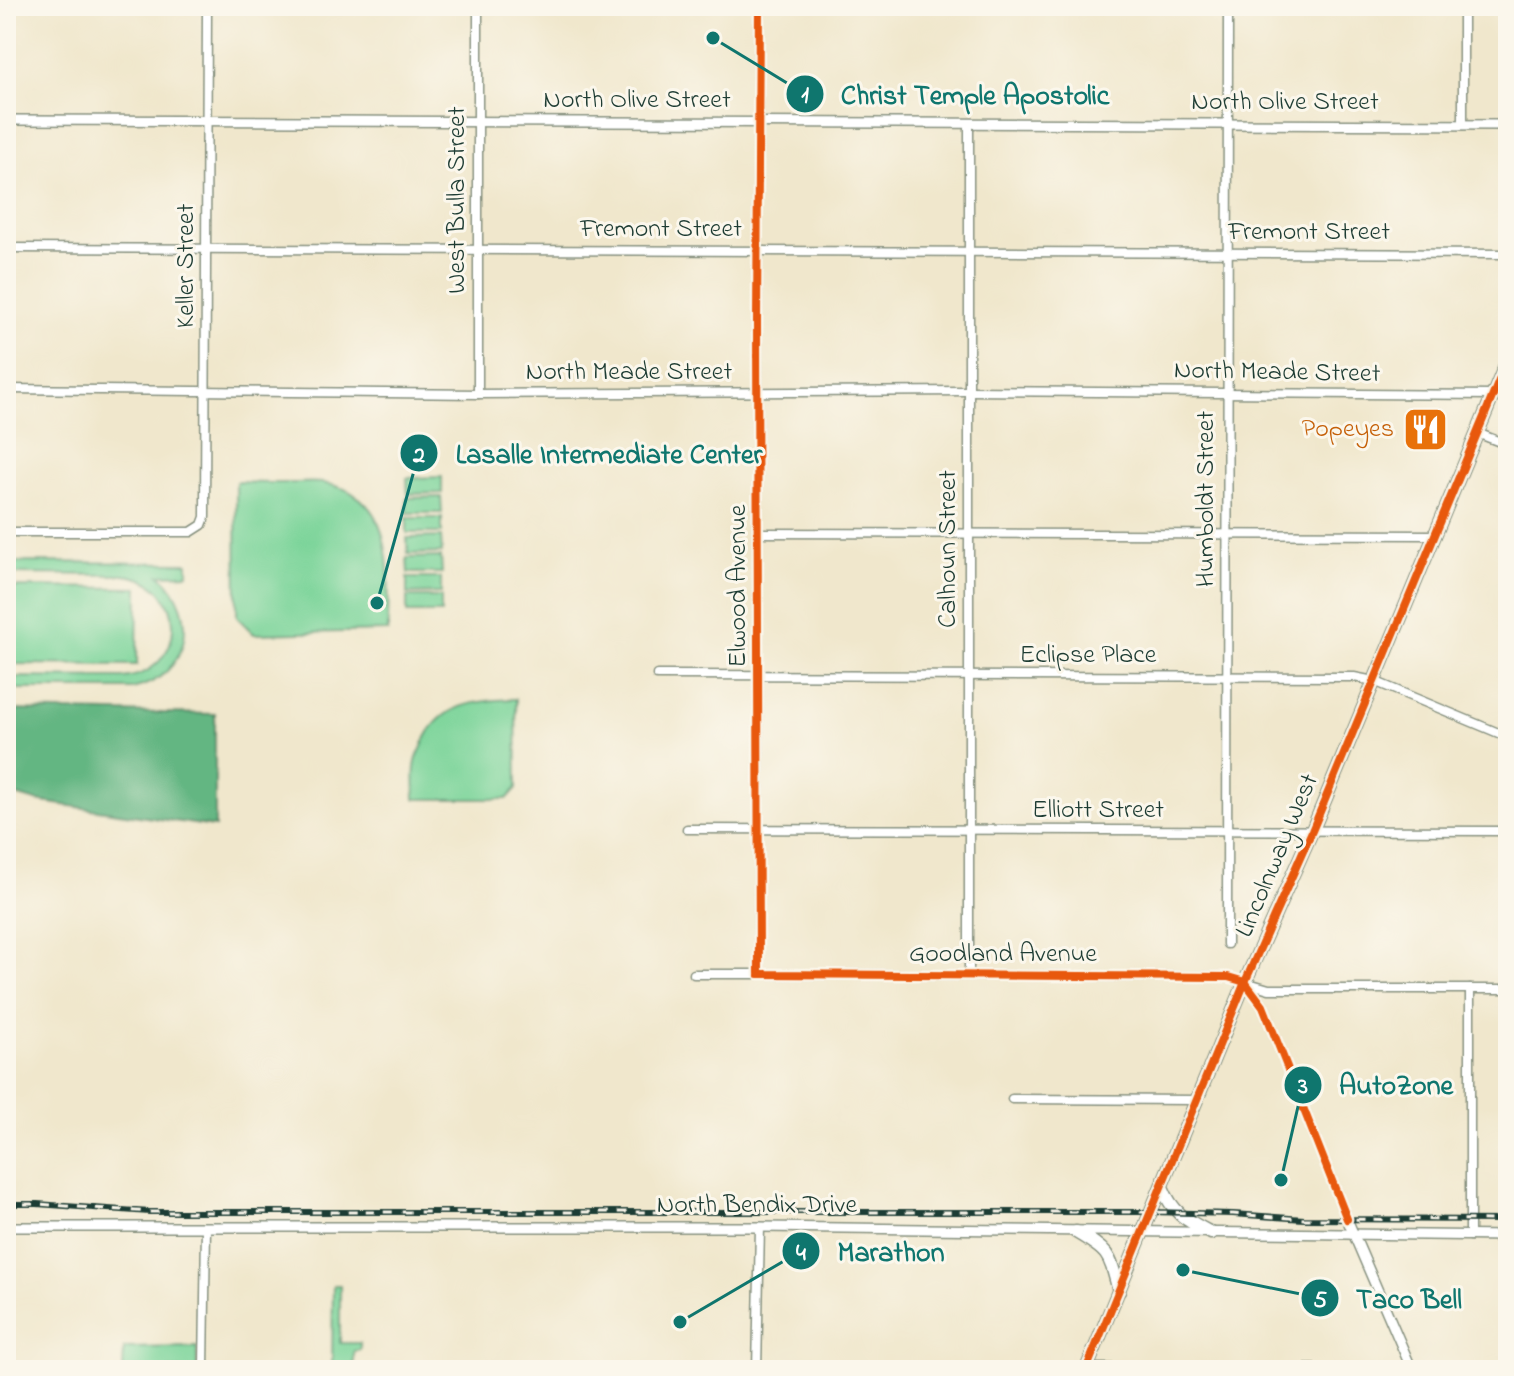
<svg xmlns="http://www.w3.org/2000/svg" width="1514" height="1376" font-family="'Indie Flower',sans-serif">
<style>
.green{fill:#7bd49a;stroke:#4d8867;stroke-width:2}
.forest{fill:#64b682;stroke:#427a5b;stroke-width:2}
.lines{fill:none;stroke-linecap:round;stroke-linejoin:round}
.minor-casing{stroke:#889280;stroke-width:11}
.tertiary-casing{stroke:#889280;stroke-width:12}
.primary-casing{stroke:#889280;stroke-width:15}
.minor{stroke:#fff;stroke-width:8}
.tertiary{stroke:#fff;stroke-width:9}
.primary{stroke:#fff;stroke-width:12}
.rail-casing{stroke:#1f3d34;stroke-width:6}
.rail{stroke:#fbf7ec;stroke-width:3;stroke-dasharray:9;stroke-linecap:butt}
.cycleway-casing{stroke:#fbf7ec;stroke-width:13}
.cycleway{stroke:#e8590c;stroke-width:8}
.labels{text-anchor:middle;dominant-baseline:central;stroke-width:6;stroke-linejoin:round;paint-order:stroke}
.street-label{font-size:26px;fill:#1f3d34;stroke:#fbf7ec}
.food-label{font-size:26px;fill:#c56008;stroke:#fbf7ec;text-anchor:end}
.leader{fill:none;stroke:#0f766e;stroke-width:3}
.callout-dot{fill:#0f766e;stroke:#fbf7ec;stroke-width:3}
.mark-label{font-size:24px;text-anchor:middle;font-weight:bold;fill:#fff}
.callout-label{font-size:28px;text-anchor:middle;font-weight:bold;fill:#0f766e;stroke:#fbf7ec;stroke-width:6;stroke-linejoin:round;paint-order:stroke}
</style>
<rect width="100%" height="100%" fill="#fbf7ec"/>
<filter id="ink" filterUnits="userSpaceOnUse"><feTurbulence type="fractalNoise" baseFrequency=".0125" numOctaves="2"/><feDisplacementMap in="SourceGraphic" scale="16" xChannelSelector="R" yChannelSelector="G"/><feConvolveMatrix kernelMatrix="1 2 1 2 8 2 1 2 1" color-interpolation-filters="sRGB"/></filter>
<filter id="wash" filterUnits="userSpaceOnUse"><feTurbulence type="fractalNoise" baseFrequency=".006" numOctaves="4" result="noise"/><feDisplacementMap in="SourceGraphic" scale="32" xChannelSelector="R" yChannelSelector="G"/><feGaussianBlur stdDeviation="1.8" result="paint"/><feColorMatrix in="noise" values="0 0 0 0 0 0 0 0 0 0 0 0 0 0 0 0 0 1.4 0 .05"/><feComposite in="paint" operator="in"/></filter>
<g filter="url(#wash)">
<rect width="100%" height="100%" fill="#f0e7cc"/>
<g class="green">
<path d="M442 477V493L408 494 407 478Z"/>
<path d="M236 482C254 483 273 483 292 483 302 483 313 482 323 483 399 495 388 574 388 631L254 634 237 617Z"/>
<path d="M441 497 442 513H407V498Z"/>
<rect x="407" y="518" width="35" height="15"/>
<path d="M441 537 442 553 408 554 407 538Z"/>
<path d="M441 557 442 573H408L407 558Z"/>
<path d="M6 562 188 563V574L160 575C202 614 190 676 132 689H6V677L122 678C190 672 190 580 123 575L6 574Z"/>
<path d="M407 578H441V593L407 594Z"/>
<path d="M6 587 138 588 137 665 6 664Z"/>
<rect x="407" y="597" width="34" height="16"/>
<path d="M516 699 517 788 507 799H415C415 787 413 773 416 762 417 756 421 750 423 744 440 702 476 701 516 699Z"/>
<path d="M333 1285H340V1343H360V1350L354 1351V1370H332Z"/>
<path d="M197 1347V1370H123L124 1348Z"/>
</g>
<g class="forest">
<path d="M6 710 215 714V827L36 801 6 792Z"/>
<path d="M527 1364 634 1365V1370H525Z"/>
</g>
</g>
<g filter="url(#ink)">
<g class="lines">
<defs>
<g id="minor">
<path d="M478 6V394"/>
<path d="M1463 125V6"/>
<path d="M6 248 1508 254"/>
<path d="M6 389 478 394 969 391 1493 395"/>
<path d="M1477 433 1508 445"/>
<path d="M6 532H191L202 525 205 517 207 6"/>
<path d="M759 533 1434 535"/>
<path d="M657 675 1354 677 1374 681 1508 737"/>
<path d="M687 829 1508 831"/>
<path d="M1227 944 1228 6"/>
<path d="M694 974H759"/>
<path d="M969 975V124"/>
<path d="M1245 982 1269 989H1508"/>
<path d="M1012 1099 1197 1100"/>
<path d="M1470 1236V989"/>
<path d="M1087 1368 1412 1369"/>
<path d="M204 1370 206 1227"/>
<path d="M757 1370 760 1227"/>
</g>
<g id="tertiary">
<path d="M759 6 757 322 759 974 1228 977 1245 982 1263 1006 1347 1219 1412 1370"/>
<path d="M6 120 1508 125"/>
<path d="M6 1227H760L1508 1236"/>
<path d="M6 1370 7 1227"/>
</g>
<g id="primary">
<path d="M1162 1187C1173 1214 1186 1220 1211 1233"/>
<path d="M1076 1232C1110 1252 1109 1253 1119 1291"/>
<path d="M1086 1370 1245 982 1312 831 1508 359"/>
</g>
</defs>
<use href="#minor" class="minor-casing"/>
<use href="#tertiary" class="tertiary-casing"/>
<use href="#primary" class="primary-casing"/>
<use href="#minor" class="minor"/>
<use href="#tertiary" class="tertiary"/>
<use href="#primary" class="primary"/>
<defs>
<path id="rail" d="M6 1204H37L150 1212H1152L1233 1214 1304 1219 1508 1220"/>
</defs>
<use href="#rail" class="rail-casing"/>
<use href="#rail" class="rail"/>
<defs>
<g id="cycleway">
<path d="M759 6 757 322 759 974 1228 977 1245 982 1263 1006 1347 1219"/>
<path d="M1086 1370 1245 982 1312 831 1508 359"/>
</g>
</defs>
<use href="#cycleway" class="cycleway-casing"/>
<use href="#cycleway" class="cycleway"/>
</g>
</g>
<defs>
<symbol id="restaurant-square" viewBox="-11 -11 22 22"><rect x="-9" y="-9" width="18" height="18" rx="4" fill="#e8710a" stroke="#fbf7ec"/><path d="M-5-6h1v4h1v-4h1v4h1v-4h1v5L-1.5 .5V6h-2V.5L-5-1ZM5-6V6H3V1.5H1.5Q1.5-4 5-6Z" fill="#fff"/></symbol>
</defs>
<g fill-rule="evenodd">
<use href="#restaurant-square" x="1400" y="404" width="51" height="51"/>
</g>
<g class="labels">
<g class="street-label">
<text x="637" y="101">North Olive Street</text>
<text x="1285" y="103">North Olive Street</text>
<text transform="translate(458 200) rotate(-90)">West Bulla Street</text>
<text x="661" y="230">Fremont Street</text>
<text x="1309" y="233">Fremont Street</text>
<text transform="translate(187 266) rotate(-90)">Keller Street</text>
<text x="629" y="373">North Meade Street</text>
<text transform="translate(1277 373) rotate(1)">North Meade Street</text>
<text transform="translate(1207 499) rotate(-90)">Humboldt Street</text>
<text transform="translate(949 549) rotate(-90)">Calhoun Street</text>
<text transform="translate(739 586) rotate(-90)">Elwood Avenue</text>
<text x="1088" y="656">Eclipse Place</text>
<text x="1098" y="811">Elliott Street</text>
<text transform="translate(1278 856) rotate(-67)">Lincolnway West</text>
<text x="1003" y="955">Goodland Avenue</text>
<text x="757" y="1206">North Bendix Drive</text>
</g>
<g class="food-label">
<text x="1394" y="430">Popeyes</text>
</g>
</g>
<path class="leader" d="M713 38L805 94M377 603L419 453M1281 1180L1303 1085M680 1322L801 1251M1183 1270L1320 1298"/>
<g class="callout-dot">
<circle cx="713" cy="38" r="8"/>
<circle cx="377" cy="603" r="8"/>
<circle cx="1281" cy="1180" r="8"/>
<circle cx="680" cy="1322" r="8"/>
<circle cx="1183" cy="1270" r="8"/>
<circle cx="805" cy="94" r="20"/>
<circle cx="419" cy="453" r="20"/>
<circle cx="1303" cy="1085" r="20"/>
<circle cx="801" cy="1251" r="20"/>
<circle cx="1320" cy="1298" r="20"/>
</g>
<g class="mark-label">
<text x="805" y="102">1</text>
<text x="419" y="462">2</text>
<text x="1303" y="1093">3</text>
<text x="801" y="1260">4</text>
<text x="1320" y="1307">5</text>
</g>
<g class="callout-label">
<text x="975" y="104">Christ Temple Apostolic</text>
<text x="609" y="463">Lasalle Intermediate Center</text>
<text x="1396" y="1094">AutoZone</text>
<text x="891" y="1261">Marathon</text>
<text x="1409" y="1308">Taco Bell</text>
</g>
<rect width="1514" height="1376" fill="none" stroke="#fbf7ec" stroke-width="32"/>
</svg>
